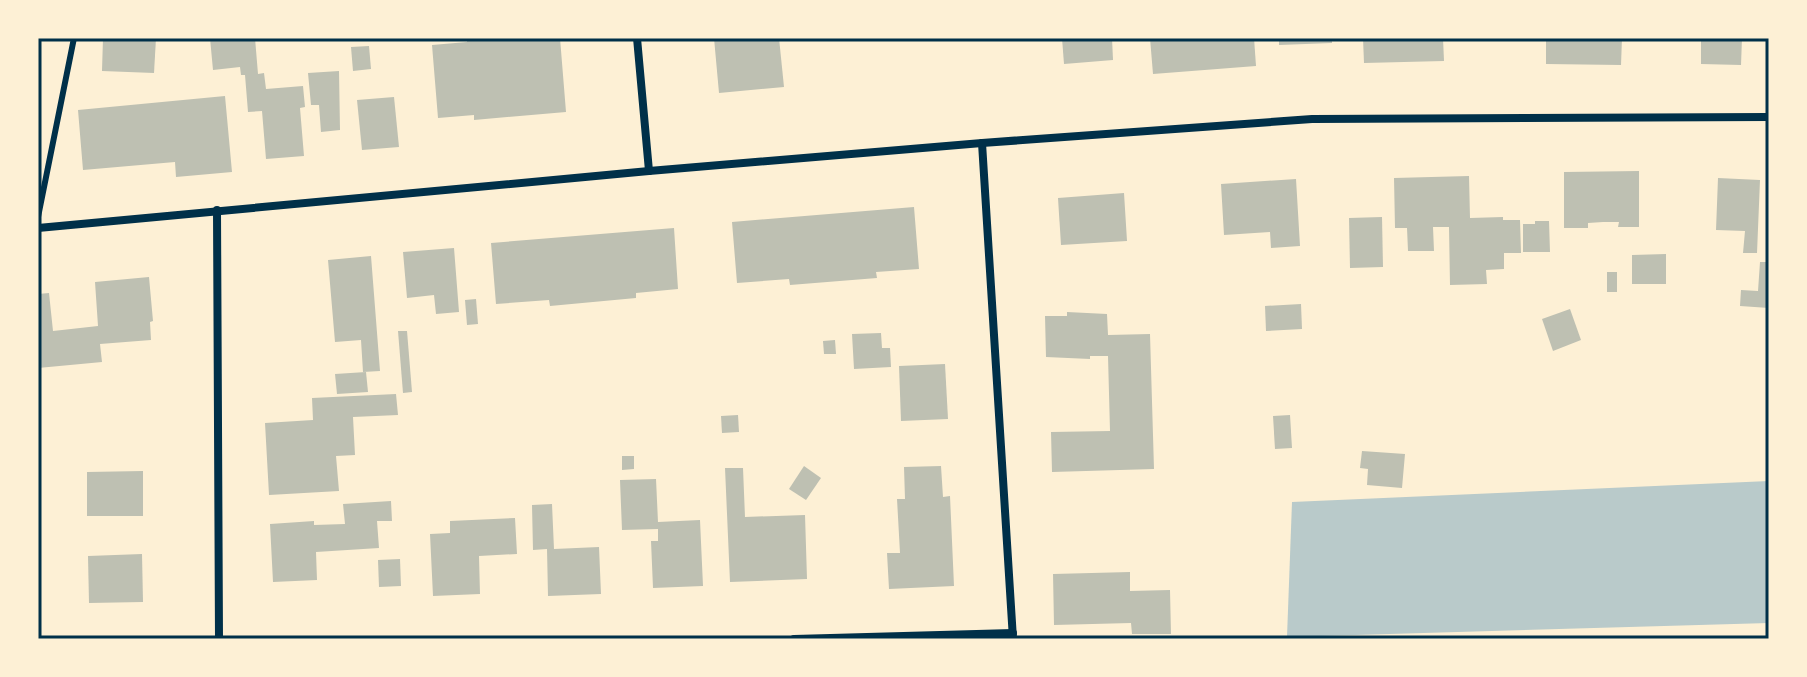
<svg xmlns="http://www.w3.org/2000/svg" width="1807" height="677" font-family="'Crimson Pro',serif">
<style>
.green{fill:#b9caca}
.building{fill:#bec0b2}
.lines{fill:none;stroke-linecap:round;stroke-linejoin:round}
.service{stroke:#003049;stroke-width:6}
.minor{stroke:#003049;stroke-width:8}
.neatline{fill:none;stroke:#003049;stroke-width:3}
</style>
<rect width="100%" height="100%" fill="#fdf0d5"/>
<path class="green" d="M1769 481V623L1287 637 1292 502Z"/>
<g class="building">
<path d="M103 38H156L154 73 102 71Z"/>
<path d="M210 38H255L258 74 264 73 266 89 303 86 305 107 300 108 304 156 266 159 262 111 248 112 245 75H241L240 67 213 70Z"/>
<path d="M467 38H560L566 112 474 120V115L438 118 432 45 467 42Z"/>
<path d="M714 38H779L784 87 719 93Z"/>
<path d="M1062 38H1112L1113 60 1064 64Z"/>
<path d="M1150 38H1254L1256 66 1153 74Z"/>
<path d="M1279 38H1332V43L1279 45Z"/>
<path d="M1363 38H1443L1444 61 1364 63Z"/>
<path d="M1546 38H1622L1621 65 1546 64Z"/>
<path d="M1701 38H1742L1741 65 1701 64Z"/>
<path d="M369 46 371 69 353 71 351 47Z"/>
<path d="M339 71 340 130 321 132 319 105H311L308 73Z"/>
<path d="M225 96 232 172 176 177 175 162 83 170 78 110Z"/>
<path d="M394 97 399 147 362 150 357 100Z"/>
<path d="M1639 171V227H1618L1619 222H1603L1588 223V228H1564V172Z"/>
<path d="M1469 176 1470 218 1503 217V220H1520L1521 253H1504V269L1486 270 1487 284 1450 285 1449 227H1433L1434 251H1408L1407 228H1395L1394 178Z"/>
<path d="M1718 178 1760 180 1757 253H1743L1745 231 1716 230Z"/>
<path d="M1296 179 1300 246 1271 248 1270 232 1224 235 1221 184Z"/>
<path d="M1124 193 1127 241 1061 245 1058 198Z"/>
<path d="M914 207 919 269 876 272 877 278 790 285 789 279 737 283 732 222Z"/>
<path d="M1382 217 1383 267 1350 268 1349 218Z"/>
<path d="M1535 221H1549L1550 252H1523V224H1535Z"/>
<path d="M674 228 678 289 636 293V298L550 306 549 300 496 304 491 243Z"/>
<path d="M454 248 459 312 436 314 434 295 407 298 403 252Z"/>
<path d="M1666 254V284H1632V255Z"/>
<path d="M371 256 380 371 363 372 361 340 335 342 328 260Z"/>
<path d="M1760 262H1769V308L1740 306 1741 290 1758 291Z"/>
<rect x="1607" y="272" width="10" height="20"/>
<path d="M149 277 153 321 150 322 151 340 100 344 102 362 38 368V294L49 293 53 331 98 326 95 282Z"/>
<path d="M476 299 478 324 467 325 465 300Z"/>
<path d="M1301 304 1302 329 1266 331 1265 306Z"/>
<path d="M1570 309 1581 340 1553 351 1542 319Z"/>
<path d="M1067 312 1107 314 1108 335 1150 334 1154 469 1052 472 1051 432 1110 431 1108 356H1090V359L1046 357 1045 316H1067Z"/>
<path d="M398 331H407L412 392 403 393Z"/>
<path d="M881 333 882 348H890L891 367 854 369 852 334Z"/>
<path d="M835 340 836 354H824L823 341Z"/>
<path d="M945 364 948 419 901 421 899 366Z"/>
<path d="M366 372 368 392 337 394 335 374Z"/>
<path d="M396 394 398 415 353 417 355 455 336 456 339 491 269 495 265 423 313 420 312 398Z"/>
<path d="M738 415 739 432 722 433 721 416Z"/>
<path d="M1290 415 1292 448 1275 449 1273 416Z"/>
<path d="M1362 451 1405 454 1402 488 1367 485 1368 469 1360 468Z"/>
<path d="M622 456H634V469L622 470Z"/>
<path d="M804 466 821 478 806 500 789 489Z"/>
<path d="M941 466 943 497 950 496 954 586 889 589 887 553H900L897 499H905L904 467Z"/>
<path d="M725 468H743L745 517 805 515 807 579 730 582Z"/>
<path d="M143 471V516H87V472Z"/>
<path d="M656 479 658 522 700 520 703 586 653 588 651 541H658V529L622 530 620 480Z"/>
<path d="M391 501 392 521H377L379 548 316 552 317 580 273 582 270 524 314 521V525L345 524 343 504Z"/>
<path d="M552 504 554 549 599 547 601 594 548 596 547 549 533 550 532 505Z"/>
<path d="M515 518 517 554 479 556 480 594 433 596 430 534 450 533V521Z"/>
<path d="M142 554 143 602 89 603 88 556Z"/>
<path d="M400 559 401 586 379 587 378 560Z"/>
<path d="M1130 572V591L1170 590 1171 634H1132L1131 623 1054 625 1053 574Z"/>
</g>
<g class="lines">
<path class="service" d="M38 217 74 38"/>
<g class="minor">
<path d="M637 38 649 171"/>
<path d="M982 143 1013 639"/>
<path d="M217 210 219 639"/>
<path d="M38 228 649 171 982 143 1312 119 1769 117"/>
<path d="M794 639 1013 633"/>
</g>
</g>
<rect width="1807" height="677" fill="none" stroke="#fdf0d5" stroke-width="80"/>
<rect x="40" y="40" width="1727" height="597" class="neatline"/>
</svg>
